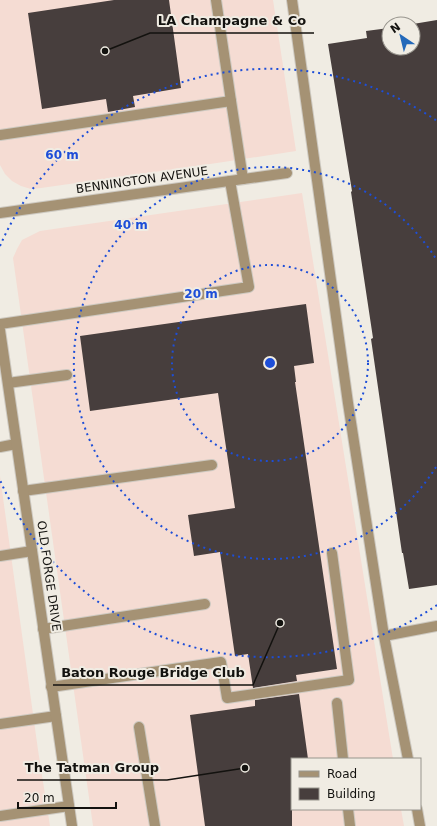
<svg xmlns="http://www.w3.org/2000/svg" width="437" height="826" font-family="'DejaVu Sans',sans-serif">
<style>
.commercial{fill:#f5dcd3}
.building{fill:#473e3d}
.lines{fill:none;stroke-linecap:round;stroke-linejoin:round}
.service-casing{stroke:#cdc9c1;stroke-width:12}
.minor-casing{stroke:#cdc9c1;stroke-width:12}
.service{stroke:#a59274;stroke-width:10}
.minor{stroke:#a59274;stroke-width:10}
.ring{fill:none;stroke:#1d4ed8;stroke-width:2;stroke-dasharray:2 4}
.labels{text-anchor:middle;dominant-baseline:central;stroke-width:4;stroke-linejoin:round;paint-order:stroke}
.street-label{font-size:12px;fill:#13120f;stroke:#f0ece3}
.centre{fill:#1d4ed8;stroke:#f0ece3;stroke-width:2}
.ring-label{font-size:12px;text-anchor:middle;font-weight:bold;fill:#1d4ed8;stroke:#f0ece3;stroke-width:4;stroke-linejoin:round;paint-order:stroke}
.leader{fill:none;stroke:#13120f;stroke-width:1.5}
.callout-dot{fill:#13120f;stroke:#f0ece3;stroke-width:1.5}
.callout-label{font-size:13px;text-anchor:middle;font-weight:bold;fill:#13120f;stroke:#f0ece3;stroke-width:4;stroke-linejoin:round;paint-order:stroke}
</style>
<rect width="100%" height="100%" fill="#f0ece3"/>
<g class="commercial">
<path d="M0 0H273L296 151 217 163 41 188 31 189 21 186 12 181 5 174 0 165Z"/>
<path d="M302 193 393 759H292V809H401L404 826H93L13 258 17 249 22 240 40 231Z"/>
<path d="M0 476 38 750 50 826H0Z"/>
</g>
<g class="building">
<path d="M114 0H169L181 88 133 96 135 107 108 112 106 99 42 109 28 13Z"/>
<path d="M437 20V585L409 589 403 553H402L371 339 373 338 351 192 352 191 328 44 367 38 366 31 389 28V48H413V24Z"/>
<path d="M306 304 314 363 294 366 296 382H295L337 669 296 675 297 681 253 688 248 654 235 656 220 552 194 556 188 515 235 508 218 393 90 411 80 336Z"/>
<path d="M299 694 308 759H292V826H205L190 715 255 706V700Z"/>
</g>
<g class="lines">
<defs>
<g id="service">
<path d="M216 0 231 101"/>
<path d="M292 0 348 403 384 636 408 759"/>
<path d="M0 135 231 101 243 179"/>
<path d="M0 324 249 287 230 181"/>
<path d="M8 383 67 375"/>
<path d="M0 447 16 444"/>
<path d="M23 491 212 465"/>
<path d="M0 556 32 551"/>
<path d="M43 629 205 604"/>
<path d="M384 636 437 626"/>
<path d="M51 687 221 662 227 698 349 680 332 553"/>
<path d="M337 703 343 759"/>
<path d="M0 724 56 716"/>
<path d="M139 727 155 826"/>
<path d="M348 809 350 826"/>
<path d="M417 809 420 826"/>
<path d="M0 816 69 806"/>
</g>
<g id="minor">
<path d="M0 213 287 173"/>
<path d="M0 330 72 826"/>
</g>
</defs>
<use href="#service" class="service-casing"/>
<use href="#minor" class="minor-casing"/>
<use href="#service" class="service"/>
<use href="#minor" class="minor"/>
</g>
<g class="ring">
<circle cx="270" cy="363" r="98"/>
<path d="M436 467A196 196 0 1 1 436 259"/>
<path d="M437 605A294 294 0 0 1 0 480M0 246A294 294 0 0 1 437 121"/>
</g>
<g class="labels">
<g class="street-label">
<text transform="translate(142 180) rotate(-8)">BENNINGTON AVENUE</text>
<text transform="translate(49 576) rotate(82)">OLD FORGE DRIVE</text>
</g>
</g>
<circle cx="270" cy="363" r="6" class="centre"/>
<g class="ring-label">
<text x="62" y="159">60 m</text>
<text x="131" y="229">40 m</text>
<text x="201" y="298">20 m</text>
</g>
<path class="leader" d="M105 51L150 33H314M280 623L253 685H53M245 768L167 780H17"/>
<g class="callout-dot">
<circle cx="105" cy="51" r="4"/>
<circle cx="280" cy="623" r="4"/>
<circle cx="245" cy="768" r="4"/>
</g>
<g class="callout-label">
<text x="232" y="25">LA Champagne &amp; Co</text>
<text x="153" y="677">Baton Rouge Bridge Club</text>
<text x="92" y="772">The Tatman Group</text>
</g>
<rect x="291" y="758" width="130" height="52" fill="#f0ece3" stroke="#98958e"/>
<rect x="299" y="771" width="20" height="6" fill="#a59274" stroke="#98958e"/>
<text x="327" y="778" font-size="12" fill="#13120f">Road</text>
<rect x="299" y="788" width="20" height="12" fill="#473e3d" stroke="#98958e"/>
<text x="327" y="798" font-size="12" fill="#13120f">Building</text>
<g transform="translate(401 36) rotate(325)"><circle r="19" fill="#f0ece3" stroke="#98958e"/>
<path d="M0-3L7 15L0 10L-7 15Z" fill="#2369ba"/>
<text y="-6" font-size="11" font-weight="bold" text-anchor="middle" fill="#13120f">N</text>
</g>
<path d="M18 802v6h98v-6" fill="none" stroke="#13120f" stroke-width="2"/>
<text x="24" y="802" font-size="12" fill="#13120f" stroke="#f0ece3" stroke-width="3" paint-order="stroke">20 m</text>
</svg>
